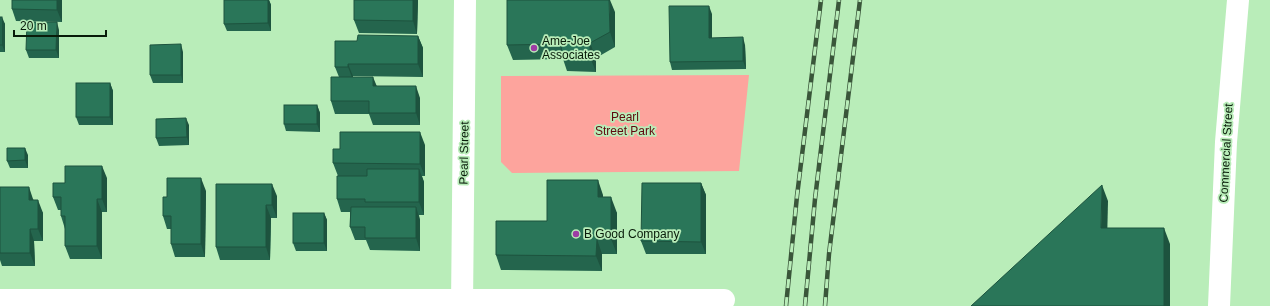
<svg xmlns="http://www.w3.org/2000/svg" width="1270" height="306" font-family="Helvetica,sans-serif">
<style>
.green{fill:#fda49d}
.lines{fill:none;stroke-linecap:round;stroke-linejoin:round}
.street{stroke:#fff;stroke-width:22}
.secondary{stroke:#fff;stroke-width:22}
.rail-casing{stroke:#3a563a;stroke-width:4.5}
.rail{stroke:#b9edb9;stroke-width:3;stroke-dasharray:9;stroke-linecap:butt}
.wall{fill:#24654d}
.shaded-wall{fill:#1d533e}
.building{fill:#2a7659;stroke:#1d533e}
.poi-dot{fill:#9d3ca4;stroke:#b9edb9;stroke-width:1.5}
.labels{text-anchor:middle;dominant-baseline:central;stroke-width:3.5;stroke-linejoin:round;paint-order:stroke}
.poi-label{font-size:12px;fill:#081b09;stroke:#b9edb9;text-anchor:start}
.park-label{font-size:12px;fill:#5f080e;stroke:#b9edb9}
.street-label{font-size:12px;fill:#081b09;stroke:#b9edb9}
</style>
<rect width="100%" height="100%" fill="#b9edb9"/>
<path class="green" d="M749 75 739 171 512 173 501 162V76Z"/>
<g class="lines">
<path class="street" d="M0 300H724"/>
<g class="secondary">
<path d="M462 306 465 0"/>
<path d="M1219 306 1226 142 1238 0"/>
</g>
<defs>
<g id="rail">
<path d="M786 306 797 196 821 0"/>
<path d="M805 306 815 199 839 0"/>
<path d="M825 306 829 254 860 0"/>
</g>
</defs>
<use href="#rail" class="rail-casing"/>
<use href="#rail" class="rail"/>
</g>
<g class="wall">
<path d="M12 0H62V22L16 21 12 9Z"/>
<path d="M224 0H269L271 5V31H227L224 24Z"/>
<path d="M418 0 417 34 359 33 354 20Z"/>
<path d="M615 12V47L596 58V72L567 71 563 59 513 60 507 45Z"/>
<path d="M712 14V38L745 45 746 69 672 70 670 62Z"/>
<path d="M0 17 5 24V52H0Z"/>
<path d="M59 30V58H29L26 50Z"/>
<path d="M418 36 423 48V77L353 76V77L377 86 420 98V125H373L369 114H335L331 101 339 77 335 67 357 41Z"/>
<path d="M183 52V83H153L150 75Z"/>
<path d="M110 83 113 91V125H79L76 117Z"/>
<path d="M317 105 320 113V132L286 131 284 124Z"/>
<path d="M189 125V145L159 146 156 138Z"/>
<path d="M425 145V176H422L424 182V215H419L420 220V251L370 250 366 240H355L350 227V212H341L337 199 338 176 333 163Z"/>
<path d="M28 155V168H10L7 161Z"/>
<path d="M107 178V212H102V259H70L65 246V229L61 216V210H58L53 197 65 183Z"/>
<path d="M701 183 706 195V254H646L641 241Z"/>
<path d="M0 187 33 199 43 213V241H34L35 266H2L0 260Z"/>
<path d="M206 191 205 257H175L171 244V229H167L163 216 167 197Z"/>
<path d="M603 195V197L617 213V254H602V271L501 270 496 255 547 221Z"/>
<path d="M277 196V218H271L270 260H220L216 247Z"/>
<path d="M324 213 327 220V251H296L293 243Z"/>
</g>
<g class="shaded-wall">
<path d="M57 0H62V22L57 10Z"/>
<path d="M268 0H269L271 5V31L268 23Z"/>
<path d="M413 0H418L417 34 413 21Z"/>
<path d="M609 0H610L615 12V47L610 32Z"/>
<path d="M709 6 712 14V45L709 38Z"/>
<path d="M2 17 5 24V52L2 45Z"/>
<path d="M57 22 59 30V58L56 50Z"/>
<path d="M418 36 423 48V77L418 64Z"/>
<path d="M743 37 745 45 746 69 743 61Z"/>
<path d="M590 43 596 58V72L590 57Z"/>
<path d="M181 44 183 52V83L181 75Z"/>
<path d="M348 64 353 76V80L348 67Z"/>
<path d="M373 77 378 89 373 86Z"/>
<path d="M110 83 113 91V125L110 117Z"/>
<path d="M416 86 420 98V125L416 113Z"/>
<path d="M317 105 320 113V132L317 124Z"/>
<path d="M186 118 189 125V145L187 137Z"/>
<path d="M420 132 425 145V176L420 164Z"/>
<path d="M25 148 28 155V168L25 160Z"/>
<path d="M102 166 107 178V212L102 199Z"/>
<path d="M419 169 424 182V215L419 202Z"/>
<path d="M201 178 206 191 205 257 201 244Z"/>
<path d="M598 180 603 195V213L598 197Z"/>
<path d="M701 183 706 195V254L701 242Z"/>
<path d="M272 184 277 196V218L272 205Z"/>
<path d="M1102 185 1108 201 1107 244 1101 228Z"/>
<path d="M29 187 33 199V213L29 200Z"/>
<path d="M611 197 617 213V254L611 239Z"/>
<path d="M97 199 102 212V259L97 246Z"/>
<path d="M38 200 43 213V241L38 229Z"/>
<path d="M266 205 271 218 270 260 266 247Z"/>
<path d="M416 207 420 220V251L416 238Z"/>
<path d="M324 213 327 220V251L324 243Z"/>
<path d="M1164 228 1170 244V306H1164Z"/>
<path d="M30 229 34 241 35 266 30 253Z"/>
<path d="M597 239 602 254V271L596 256Z"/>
</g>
<g class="building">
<path d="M12 0H57V10L12 9Z"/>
<path d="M224 0H268V23L224 24Z"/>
<path d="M354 0H413V21L354 20Z"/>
<path d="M507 0H609L610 32 590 43V57L562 56 561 44 507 45Z"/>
<path d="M669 6H709V38L743 37V61L670 62Z"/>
<rect x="0" y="17" width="2" height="28"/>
<path d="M27 22H57L56 50H26Z"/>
<path d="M358 35 418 36V64H348V67H335V41H357Z"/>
<path d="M181 44V75H150V45Z"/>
<path d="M331 77H373V86H416V113H369V101H331Z"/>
<rect x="76" y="83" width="34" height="34"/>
<rect x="284" y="105" width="33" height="19"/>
<path d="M186 118 187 137 156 138V119Z"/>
<path d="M340 132H420V164L333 163V149H340Z"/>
<path d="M7 148H25V160L7 161Z"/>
<path d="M65 166H102V199H97V246H65V216H61V197H53V183H65Z"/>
<path d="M367 169H419V202H365V199H337V176H367Z"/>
<path d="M167 178H201V244H171V216H163V197H167Z"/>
<path d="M547 180H598V197H611V239H597L596 256 496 255V221H547Z"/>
<path d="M642 183H701V242L641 241Z"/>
<path d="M216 184H272V205H266V247H216Z"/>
<path d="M1102 185 1101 228H1164V306H971Z"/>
<path d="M0 187H29V200H38V229H30V253H0Z"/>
<path d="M351 207H416V238H365V227H350Z"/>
<rect x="293" y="213" width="31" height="30"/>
</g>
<g class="poi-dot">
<circle cx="534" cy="48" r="4"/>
<circle cx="576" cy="234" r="4"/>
</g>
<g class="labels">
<g class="poi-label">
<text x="542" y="41">Ame-Joe<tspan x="542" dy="14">Associates</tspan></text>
<text x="584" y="234">B Good Company</text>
</g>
<g class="park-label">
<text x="625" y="117">Pearl<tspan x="625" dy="14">Street Park</tspan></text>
</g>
<g class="street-label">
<text transform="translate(464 153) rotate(-89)">Pearl Street</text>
<text transform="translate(1226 153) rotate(-87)">Commercial Street</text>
</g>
</g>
<path d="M14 30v6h92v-6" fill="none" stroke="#081b09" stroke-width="2"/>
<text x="20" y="30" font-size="12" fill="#081b09" stroke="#b9edb9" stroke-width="3" paint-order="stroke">20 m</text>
</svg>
